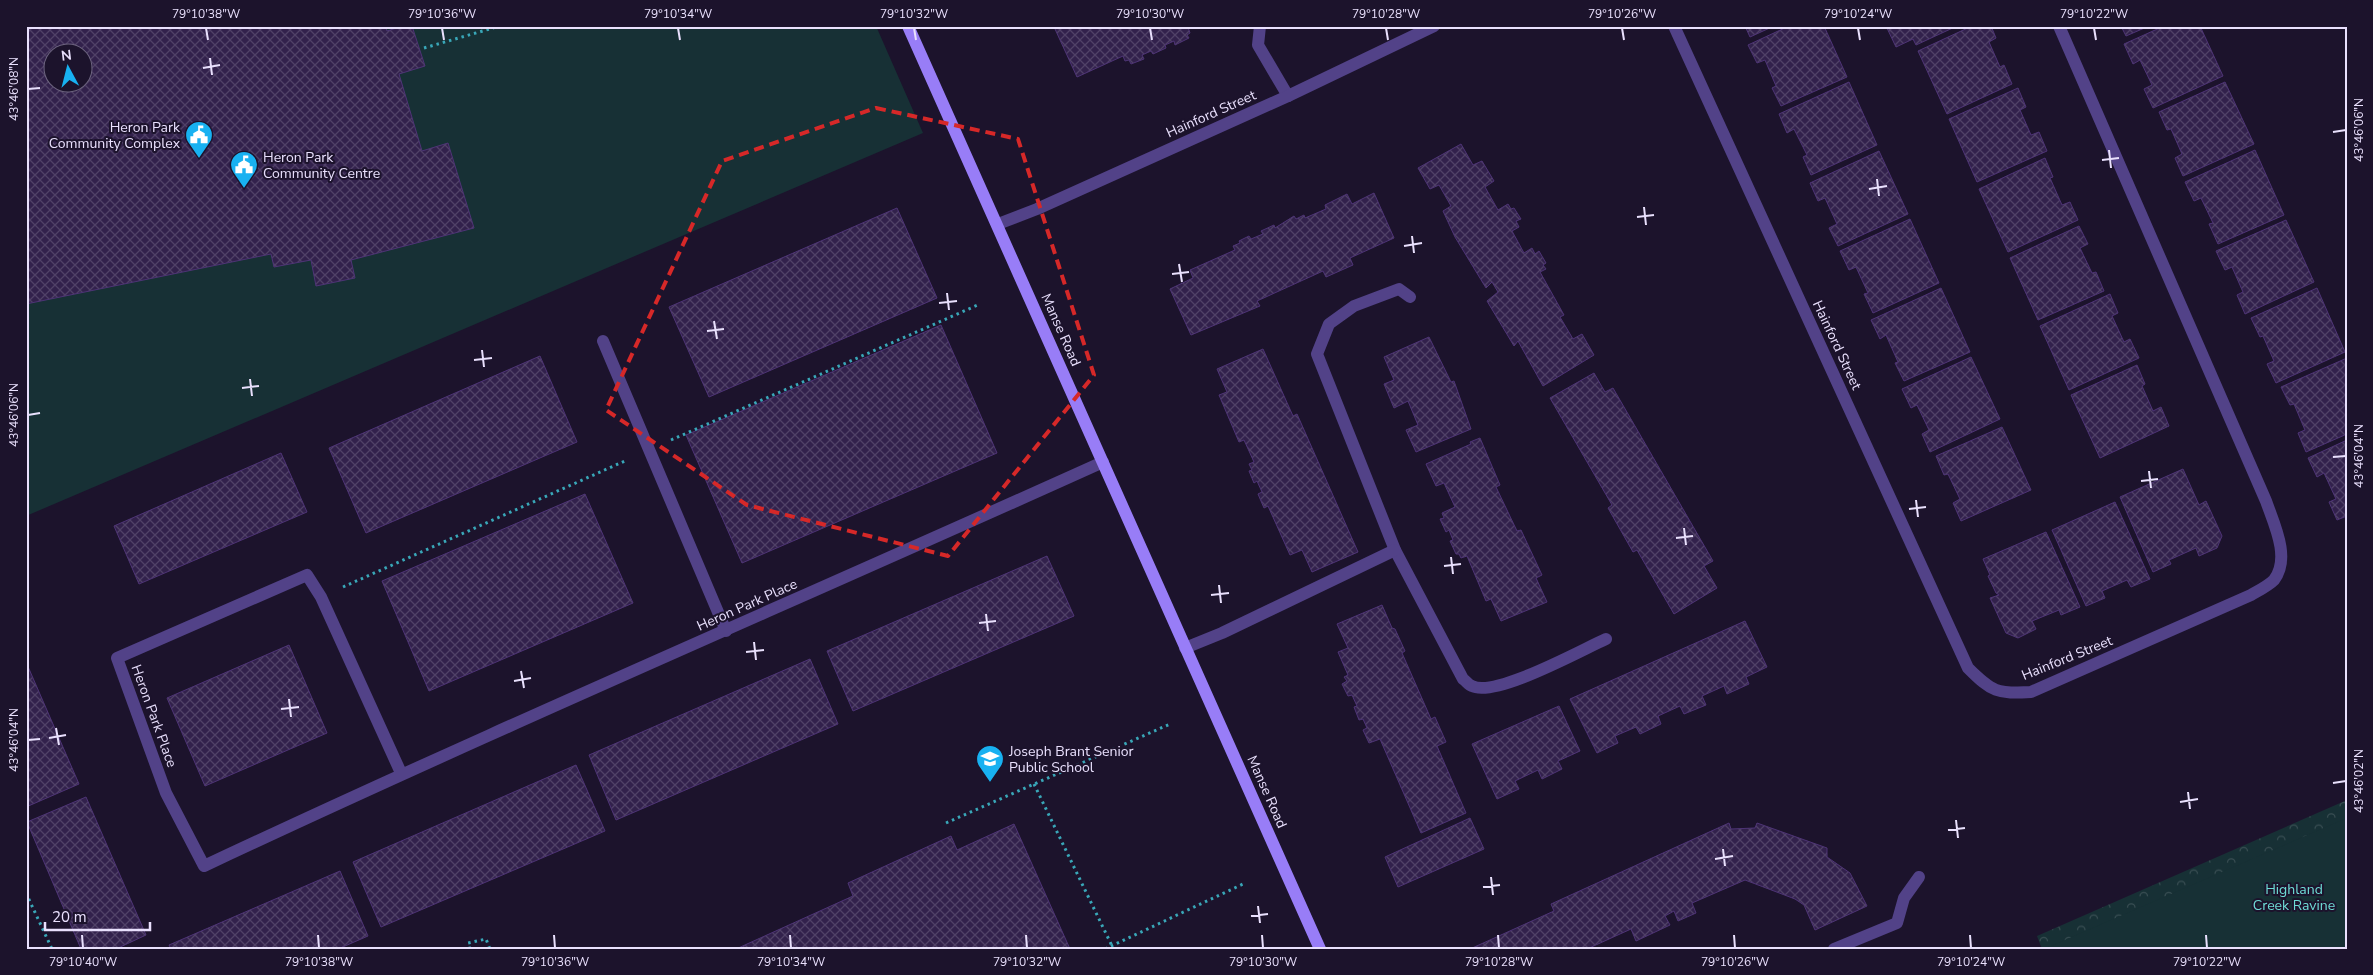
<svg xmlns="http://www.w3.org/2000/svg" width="2373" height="975" font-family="'Nunito Sans',sans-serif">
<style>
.forest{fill:url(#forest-crowns)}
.park{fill:#173035;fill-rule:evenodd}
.building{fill:url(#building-cross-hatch);stroke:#4e3476;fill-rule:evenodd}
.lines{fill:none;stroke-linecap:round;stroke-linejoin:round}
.path{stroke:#39a7b8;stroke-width:3;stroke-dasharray:2.5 4;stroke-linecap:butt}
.lane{stroke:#524288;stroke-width:12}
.street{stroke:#524288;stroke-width:12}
.secondary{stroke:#987df7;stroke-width:12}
.marked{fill:none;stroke:#d62828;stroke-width:4;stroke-dasharray:10 6;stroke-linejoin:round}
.ticks{fill:none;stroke:#e9e0fd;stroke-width:2}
.labels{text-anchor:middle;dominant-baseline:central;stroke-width:4;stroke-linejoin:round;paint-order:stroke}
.street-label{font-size:14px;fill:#e9e0fd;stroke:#1c132c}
.poi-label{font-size:14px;fill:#e9e0fd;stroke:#1c132c;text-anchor:start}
.park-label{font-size:14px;fill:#6edbd5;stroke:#1c132c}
.neatline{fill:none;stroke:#e9e0fd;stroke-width:2}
.ticks-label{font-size:12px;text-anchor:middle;fill:#e9e0fd}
</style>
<defs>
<pattern id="forest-crowns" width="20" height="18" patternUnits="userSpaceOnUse" patternTransform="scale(1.25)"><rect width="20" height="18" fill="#173035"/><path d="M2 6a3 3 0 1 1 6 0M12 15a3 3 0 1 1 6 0" fill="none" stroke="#394e53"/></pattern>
<pattern id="building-cross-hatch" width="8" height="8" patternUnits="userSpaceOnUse" patternTransform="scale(1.25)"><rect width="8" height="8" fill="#32214c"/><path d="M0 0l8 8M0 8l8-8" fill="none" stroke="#504167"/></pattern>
</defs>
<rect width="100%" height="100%" fill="#1c132c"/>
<path class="forest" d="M2347 800V949H2042L2037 936Z"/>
<g class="park">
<path d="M26 26H876L923 133 26 516ZM52 52H82V82H52Z"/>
<path d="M2347 818V949H2044Z"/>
</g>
<g class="building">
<path d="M40 26H385L387 31 403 26H412L425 66 399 74 422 151 448 143 474 228 351 260 355 278 316 286 311 260 274 267 271 254 26 304V29ZM52 52H82V82H52Z"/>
<path d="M1060 26H1191L1188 27 1190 33 1187 35 1189 38 1175 45 1174 41 1165 45 1166 48 1153 54 1151 51 1142 55 1144 59 1131 64 1129 60 1125 61 1123 56 1077 77 1055 29Z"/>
<path d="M1745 26H1774L1750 37Z"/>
<path d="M1789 26H1824L1847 77 1781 106 1772 88 1776 86 1765 60 1757 63 1748 45Z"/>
<path d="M1886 26H1957L1916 45 1913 39 1896 47Z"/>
<path d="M1972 26H1991L1996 38 1989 42 2000 67 2004 65 2012 84 1947 114 1918 51Z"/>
<path d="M2121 26H2149L2126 36Z"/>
<path d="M2164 26H2200L2223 76 2153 108 2144 89 2152 85 2140 60 2133 64 2124 44Z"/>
<path d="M1849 82 1877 145 1811 175 1803 157 1807 155 1794 129 1787 133 1779 114Z"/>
<path d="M2225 82 2254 144 2183 176 2175 158 2182 154 2171 129 2167 130 2159 112Z"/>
<path d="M2018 88 2026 107 2020 110 2031 135 2039 132 2047 151 1977 182 1949 119Z"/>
<path d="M1461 144 1473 165 1482 161 1494 181 1485 187 1498 210 1508 204 1511 209 1514 208 1521 219 1516 221 1519 227 1512 231 1524 253 1532 248 1535 254 1539 251 1546 263 1543 265 1546 269 1540 272 1564 315 1560 317 1573 339 1582 334 1594 355 1543 386 1518 341 1514 346 1487 301 1498 292 1492 282 1486 288 1455 237 1443 211 1451 206 1439 185 1430 189 1418 168Z"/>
<path d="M2255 150 2284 215 2218 244 2209 224 2213 223 2201 198 2194 201 2185 182Z"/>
<path d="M1879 151 1908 214 1838 246 1829 228 1837 224 1825 198 1818 201 1810 183Z"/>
<path d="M2045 158 2053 177 2050 178 2062 205 2070 202 2078 220 2008 252 1979 189Z"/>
<path d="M1374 193 1394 238 1350 258 1353 265 1326 277 1323 271 1257 301 1260 306 1191 335 1170 289 1193 278 1190 270 1235 250 1233 246 1240 243 1239 241 1249 236 1251 239 1263 234 1261 231 1274 225 1275 228 1294 216 1296 219 1304 215 1305 218 1326 209 1325 205 1347 194 1352 204Z"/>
<path d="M897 208 937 298 709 397 669 307Z"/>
<path d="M1910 219 1939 283 1873 313 1864 294 1868 293 1856 267 1849 270 1840 251Z"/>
<path d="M2286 220 2314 282 2245 314 2237 295 2243 292 2232 267 2225 270 2216 251Z"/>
<path d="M2079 226 2088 244 2080 248 2092 273 2096 272 2104 291 2038 320 2010 258Z"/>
<path d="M1941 288 1970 352 1904 381 1895 363 1898 362 1886 335 1880 339 1871 320Z"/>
<path d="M2317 288 2345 352 2276 383 2267 364 2274 361 2263 336 2260 337 2251 318Z"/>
<path d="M2110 294 2118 313 2112 316 2124 342 2130 339 2139 358 2069 390 2040 326Z"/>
<path d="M941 325 997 453 742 563 686 435Z"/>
<path d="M1429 337 1451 382 1454 381 1471 429 1416 452 1406 430 1418 425 1408 401 1394 408 1384 384 1394 380 1384 357Z"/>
<path d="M1263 349 1293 416 1297 414 1358 552 1312 572 1302 550 1290 555 1268 506 1264 508 1258 494 1262 492 1257 481 1254 483 1249 471 1252 470 1249 464 1254 462 1244 440 1239 442 1219 395 1227 392 1217 369Z"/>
<path d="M540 356 577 442 366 533 329 448Z"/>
<path d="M1971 357 2000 419 1930 452 1922 434 1929 430 1917 405 1911 408 1902 389Z"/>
<path d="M2347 358V434L2306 452 2298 433 2305 430 2294 404 2290 405 2281 387Z"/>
<path d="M2137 365 2145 384 2142 386 2153 411 2161 407 2169 426 2100 458 2071 395Z"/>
<path d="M1594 373 1605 392 1613 388 1713 561 1704 566 1717 588 1674 614 1637 550 1633 552 1608 508 1612 505 1550 398Z"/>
<path d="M2002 427 2031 490 1961 521 1953 503 1960 499 1948 474 1944 475 1936 456Z"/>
<path d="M1480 438 1500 485 1496 487 1517 531 1521 530 1542 575 1536 578 1547 602 1501 621 1491 599 1486 601 1467 556 1461 558 1459 554H1456L1450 541 1453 540 1449 530 1446 532 1440 519 1444 518 1442 513 1455 507 1444 483 1436 486 1426 464 1471 444 1470 442Z"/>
<path d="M2347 440V516L2337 520 2329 502 2336 499 2324 473 2317 477 2308 458Z"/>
<path d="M281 453 307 512 139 584 114 526Z"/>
<path d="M2183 469 2199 505 2206 501 2222 536 2217 548 2199 556 2196 548 2169 560 2171 564 2153 572 2120 497Z"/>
<path d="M585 494 633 603 429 691 382 581Z"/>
<path d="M2115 502 2150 579 2131 587 2127 580 2102 591 2105 598 2086 606 2052 530Z"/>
<path d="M2046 532 2080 607 2061 615 2059 610 2032 621 2036 629 2018 638 2006 633 1990 598 1999 595 1996 593 1988 576 1990 575 1983 559Z"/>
<path d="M1047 556 1074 616 853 711 827 651Z"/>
<path d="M1382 605 1392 628 1395 629 1405 651 1402 653 1431 719 1435 717 1446 742 1437 746 1466 813 1421 833 1380 739 1369 743 1363 730 1367 728 1363 719 1359 720 1354 707 1357 706 1352 695 1348 696 1342 684 1347 681 1344 677 1348 675 1338 652 1348 648 1337 624Z"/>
<path d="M1745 621 1767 667 1746 677 1749 684 1727 694 1724 686 1702 696 1706 705 1684 714 1680 706 1658 716 1661 724 1640 734 1636 727 1615 736 1618 743 1597 753 1570 699Z"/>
<path d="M289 645 327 733 205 786 167 698Z"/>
<path d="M810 659 838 724 616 820 589 755Z"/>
<path d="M26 662 79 784 26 807Z"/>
<path d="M1559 706 1580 751 1558 761 1562 769 1542 779 1538 770 1517 780 1515 781 1519 789 1497 799 1472 744Z"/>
<path d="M576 765 605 831 381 927 353 862Z"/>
<path d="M86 797 146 935 116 949H81L27 822Z"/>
<path d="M1470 818 1484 849 1398 887 1385 857Z"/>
<path d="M1729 823 1731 829 1755 828 1757 823 1827 848V857L1850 873 1867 906 1815 930 1804 905 1795 899 1745 880 1692 903 1696 913 1678 921 1674 911 1665 916 1670 925 1636 941 1631 929 1587 949H1470L1554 911 1551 904Z"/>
<path d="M1014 824 1070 949H736L853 896 848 883 951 836 957 850Z"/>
<path d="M340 871 368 936 338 949H171L169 945Z"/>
</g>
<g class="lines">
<g class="path">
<path d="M424 48 500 26"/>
<path d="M671 440 980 304"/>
<path d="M343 587 627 460"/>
<path d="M1034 784 1112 946"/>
<path d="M946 823 1170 724"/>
<path d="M26 893 52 949"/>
<path d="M470 949 468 943 486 939 490 949"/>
<path d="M1105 949 1243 884"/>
</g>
<g class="lane">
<path d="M1260 26 1258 45 1288 96"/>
<path d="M1410 297 1399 289 1354 306 1329 324 1317 354 1395 550 1463 679C1466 681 1469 685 1472 686 1495 698 1581 650 1606 639"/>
<path d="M603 341 726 631"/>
<path d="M1185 648 1222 633 1395 550"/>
<path d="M1834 949 1897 923 1904 898 1919 877"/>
</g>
<g class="street">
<path d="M1674 26 1968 668C1992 692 1997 694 2031 692L2251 595C2258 591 2268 586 2274 580 2291 558 2274 524 2266 501L2059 26"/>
<path d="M998 224 1037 209 1288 96 1434 26"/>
<path d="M401 773 321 597 307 575 117 658 166 793 204 866C502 726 804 597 1103 462"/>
</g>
<path class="secondary" d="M908 26 1320 949"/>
</g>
<path class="marked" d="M876 108 1018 139 1094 375 948 556 747 505 606 410 722 161Z"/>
<path class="ticks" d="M206 28 208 40M442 28 444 40M678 28 680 40M914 28 916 40M1150 28 1152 40M1386 28 1388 40M1622 28 1624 40M1858 28 1860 40M2094 28 2096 40M210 58 212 75M203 68 220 65M28 89 40 88M2333 132 2346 130M2109 150 2111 168M2102 160 2119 158M1877 179 1879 196M1869 189 1887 186M1644 207 1646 225M1637 217 1654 215M1412 236 1414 253M1404 246 1422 243M1179 264 1182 282M1172 274 1189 272M947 293 949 310M939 303 957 301M714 321 717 339M707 331 724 329M482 350 484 367M474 360 492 358M250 379 252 396M242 388 259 386M28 415 40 413M2333 457 2346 456M2149 471 2151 488M2141 481 2158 479M1916 500 1918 517M1909 509 1926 507M1684 528 1686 545M1676 538 1693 536M1451 557 1453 574M1444 566 1461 564M1219 585 1221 603M1211 595 1229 593M986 614 988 631M979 623 996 621M754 642 756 660M746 652 764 650M521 671 524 688M514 681 531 678M289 699 291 717M281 709 299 707M56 728 59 745M49 738 66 735M28 740 40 739M2333 783 2346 781M2188 792 2190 809M2180 802 2198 799M1956 820 1958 838M1948 830 1965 828M1723 849 1725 866M1715 859 1733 856M1491 877 1493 895M1483 887 1500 885M1258 906 1260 923M1251 916 1268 914M82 935 83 948M318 935 319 948M554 935 555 948M790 935 791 948M1026 935 1027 948M1262 935 1263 948M1498 935 1499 948M1734 935 1735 948M1970 935 1971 948M2206 935 2207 948"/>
<defs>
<symbol id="civic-pin" viewBox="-11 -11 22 30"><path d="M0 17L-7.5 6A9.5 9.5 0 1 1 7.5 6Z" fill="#18b1f1" stroke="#1c132c"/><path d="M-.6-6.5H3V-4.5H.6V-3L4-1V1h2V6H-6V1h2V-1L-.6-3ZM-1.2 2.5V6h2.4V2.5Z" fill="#fff"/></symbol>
<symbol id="school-pin" viewBox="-11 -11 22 30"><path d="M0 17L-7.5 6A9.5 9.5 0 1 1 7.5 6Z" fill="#18b1f1" stroke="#1c132c"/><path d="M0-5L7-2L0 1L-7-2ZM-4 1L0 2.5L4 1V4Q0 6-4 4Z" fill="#fff"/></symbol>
</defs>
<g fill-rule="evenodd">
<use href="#civic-pin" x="183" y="119" width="32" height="43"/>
<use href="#civic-pin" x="228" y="149" width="32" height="43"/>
<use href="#school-pin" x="974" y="743" width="32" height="43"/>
</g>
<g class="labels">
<g class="street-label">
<text transform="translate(1211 114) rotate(-24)">Hainford Street</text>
<text transform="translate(1061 330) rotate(66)">Manse Road</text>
<text transform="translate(1837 345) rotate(65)">Hainford Street</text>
<text transform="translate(747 605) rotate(-24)">Heron Park Place</text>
<text transform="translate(2067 658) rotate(-22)">Hainford Street</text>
<text transform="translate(154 716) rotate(70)">Heron Park Place</text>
<text transform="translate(1267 792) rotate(66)">Manse Road</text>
</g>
<g class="poi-label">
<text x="180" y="127" text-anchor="end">Heron Park<tspan x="180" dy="16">Community Complex</tspan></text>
<text x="263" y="157">Heron Park<tspan x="263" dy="16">Community Centre</tspan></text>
<text x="1009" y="751">Joseph Brant Senior<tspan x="1009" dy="16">Public School</tspan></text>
</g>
<g class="park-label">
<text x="2294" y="889">Highland<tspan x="2294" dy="16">Creek Ravine</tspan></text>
</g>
</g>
<rect width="2373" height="975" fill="none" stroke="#1c132c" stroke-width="55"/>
<g transform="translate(68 68) rotate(353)"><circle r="24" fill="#1c132c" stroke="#6e6580"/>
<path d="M0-4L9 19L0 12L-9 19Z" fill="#18b1f1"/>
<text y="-8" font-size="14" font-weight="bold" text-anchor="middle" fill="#e9e0fd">N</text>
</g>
<path d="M45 922v8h105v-8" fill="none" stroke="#e9e0fd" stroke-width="2.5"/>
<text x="52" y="922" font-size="15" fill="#e9e0fd" stroke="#1c132c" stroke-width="4" paint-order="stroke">20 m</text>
<rect x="28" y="28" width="2318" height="920" class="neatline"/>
<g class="ticks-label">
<text x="206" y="18">79°10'38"W</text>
<text x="442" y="18">79°10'36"W</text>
<text x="678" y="18">79°10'34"W</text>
<text x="914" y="18">79°10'32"W</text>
<text x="1150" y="18">79°10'30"W</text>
<text x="1386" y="18">79°10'28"W</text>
<text x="1622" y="18">79°10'26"W</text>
<text x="1858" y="18">79°10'24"W</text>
<text x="2094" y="18">79°10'22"W</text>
<text transform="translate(14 89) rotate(-90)" y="4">43°46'08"N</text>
<text transform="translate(2359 130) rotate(-90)" y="4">43°46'06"N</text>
<text transform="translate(14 415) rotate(-90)" y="4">43°46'06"N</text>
<text transform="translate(2359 456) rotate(-90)" y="4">43°46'04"N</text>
<text transform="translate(14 740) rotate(-90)" y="4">43°46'04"N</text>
<text transform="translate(2359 781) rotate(-90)" y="4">43°46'02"N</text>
<text x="83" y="966">79°10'40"W</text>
<text x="319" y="966">79°10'38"W</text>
<text x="555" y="966">79°10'36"W</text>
<text x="791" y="966">79°10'34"W</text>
<text x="1027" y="966">79°10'32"W</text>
<text x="1263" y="966">79°10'30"W</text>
<text x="1499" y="966">79°10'28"W</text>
<text x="1735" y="966">79°10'26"W</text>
<text x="1971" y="966">79°10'24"W</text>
<text x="2207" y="966">79°10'22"W</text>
</g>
</svg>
